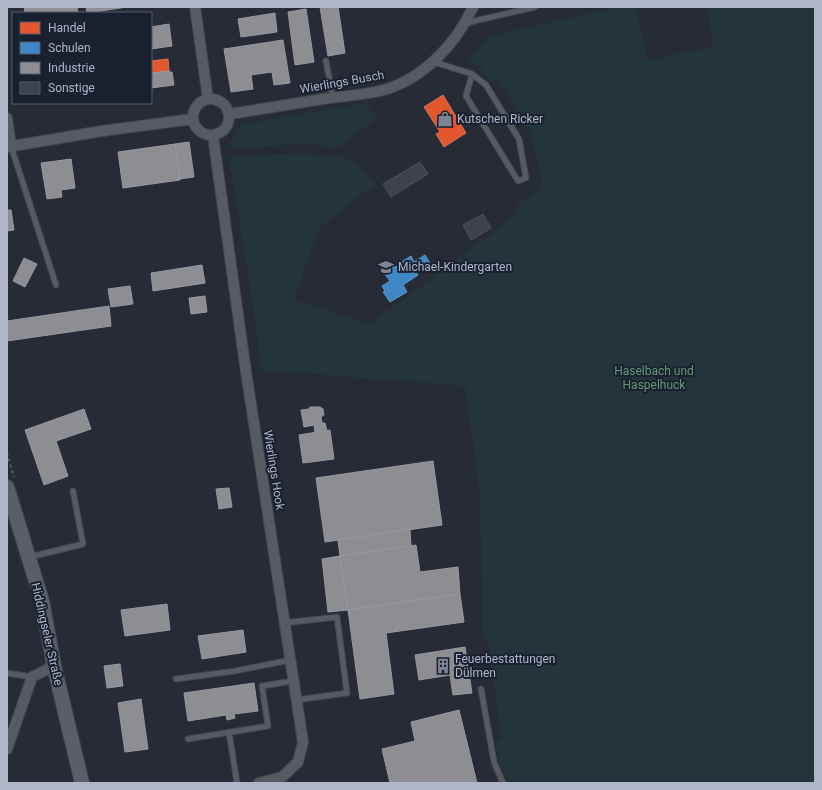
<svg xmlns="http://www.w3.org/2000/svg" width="822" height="790" font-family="Roboto,sans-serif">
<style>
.green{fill:#23353b}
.shops{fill:#e4572e;stroke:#d4745c}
.schools{fill:#3f88c5;stroke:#6096c6}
.industry{fill:#8d8d92;stroke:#9799a2}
.building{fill:#3d424b;stroke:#4d535d}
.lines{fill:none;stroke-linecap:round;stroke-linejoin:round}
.lane-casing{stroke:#42464d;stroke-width:7}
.street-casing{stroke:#42464d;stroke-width:12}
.secondary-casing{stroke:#42464d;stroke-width:16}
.path{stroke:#585e65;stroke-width:2;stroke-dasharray:3 3;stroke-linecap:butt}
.lane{stroke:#565a62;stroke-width:5}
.street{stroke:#565a62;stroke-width:10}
.secondary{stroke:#595e68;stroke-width:14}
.labels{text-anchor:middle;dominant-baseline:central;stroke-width:4;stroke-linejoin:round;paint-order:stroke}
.street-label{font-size:12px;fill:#aeb6c7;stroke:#192130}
.poi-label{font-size:12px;fill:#aeb6c7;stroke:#192130;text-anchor:start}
.park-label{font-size:12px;fill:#649a73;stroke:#192130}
</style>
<rect width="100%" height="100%" fill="#262b35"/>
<g class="green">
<path d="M617 7H636L648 61 713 46 707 7H815V783H510C500 767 498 759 496 741L502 740 487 639H483L480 496 465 386 261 370 256 325 229 157C260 156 327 147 353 163 362 169 369 177 374 185L319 228 294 300 370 324 494 232 519 211 516 206 543 188 531 133 497 78 490 82 480 66 468 63 488 37Z"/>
<path d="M366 103 377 118 338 147 309 144 228 148 242 124Z"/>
</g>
<g class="shops">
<path d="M168 59 169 71 151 73V61Z"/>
<path d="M443 95 466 133 444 147 436 134 440 132 424 107Z"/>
</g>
<path class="schools" d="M425 255 430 263 416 272 418 275 403 285 407 292 390 302 383 292 385 291 382 286 390 281 384 273 411 256 414 262Z"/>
<g class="industry">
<path d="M24 7H32L33 13H25Z"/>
<path d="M32 7H77L78 13H33Z"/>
<path d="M86 7H127L87 13Z"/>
<path d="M320 7H338L345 53 328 56Z"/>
<path d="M306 9 314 62 295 65 288 12Z"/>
<path d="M275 13 277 32 241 37 238 19Z"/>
<path d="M169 24 172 46 151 49V27Z"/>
<path d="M283 40 290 83 274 85 272 72 251 75 253 89 231 92 224 49Z"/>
<path d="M169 71V72H172L174 85 151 88V73Z"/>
<path d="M189 142 194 177 180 179 175 144Z"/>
<path d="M175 144 180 180 123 188 118 152Z"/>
<path d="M71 159 75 188 61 190 62 197 47 199 41 163Z"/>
<path d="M7 210H11L14 230 7 231Z"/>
<path d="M24 258 37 264 25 287 13 281Z"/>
<path d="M202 265 205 283 153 291 151 273Z"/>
<path d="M130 286 133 304 111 307 108 289Z"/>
<path d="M205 296 207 312 191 314 189 298Z"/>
<path d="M109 306 111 326 7 341V321Z"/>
<path d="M310 407H320L323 409 324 415 321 417 322 423H325L327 431 315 433 314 425 304 427 301 410 309 409Z"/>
<path d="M84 409 91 429 56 441 68 476 44 485 25 430Z"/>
<path d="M330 430 334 459 303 463 299 435Z"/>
<path d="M433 461 442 525 325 542 316 478Z"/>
<path d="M229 488 232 507 219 509 216 489Z"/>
<path d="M410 529 411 546 340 556 338 540Z"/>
<path d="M416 545 420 572 458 567 460 594 348 610 340 556Z"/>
<path d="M340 556 348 610 328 612 322 559Z"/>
<path d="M460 594 464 622 386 633 394 694 360 699 348 610Z"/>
<path d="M167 604 170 630 125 636 121 610Z"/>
<path d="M243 630 246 652 202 659 198 636Z"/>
<path d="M465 647 472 693 453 695 450 675 419 680 415 655Z"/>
<path d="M120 664 123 686 107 688 104 666Z"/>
<path d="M254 683 258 711 234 714 235 718 227 720 226 715 188 721 184 693Z"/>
<path d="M141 699 148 749 125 752 118 703Z"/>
<path d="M459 710 477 783H390L382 749 415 741 411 722Z"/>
</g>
<g class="building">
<path d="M420 162 428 174 391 197 383 184Z"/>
<path d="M483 214 491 228 471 240 463 225Z"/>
</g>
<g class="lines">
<defs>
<g id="lane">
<path d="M466 23 535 7"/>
<path d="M326 61 333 98"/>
<path d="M434 62 472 74 486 85 519 139 526 178 518 181 466 96 472 74"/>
<path d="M11 146 56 285"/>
<path d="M30 555H38L83 544 73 491"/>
<path d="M284 623 337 617 347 693 296 700"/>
<path d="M7 673 32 677"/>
<path d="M176 679 235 671 290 660"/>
<path d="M481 689 494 762 503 783"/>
<path d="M229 732 237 783"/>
<path d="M188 739 268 726 262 686 293 681"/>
</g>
<g id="street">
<path d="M195 7 208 99"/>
<circle cx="211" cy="117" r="18"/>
<path d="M230 114C261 109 292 104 323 99 343 96 364 95 384 90 424 78 456 44 473 7"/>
<path d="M7 118 11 146"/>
<path d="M213 136 246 372 303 742 298 762 282 777 259 783"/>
<path d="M7 147 102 131 193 119"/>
<path d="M7 749 32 677 54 666"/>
</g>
<path id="secondary" d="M7 487 42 601 54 666 82 783"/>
</defs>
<use href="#lane" class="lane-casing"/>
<use href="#street" class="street-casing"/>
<use href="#secondary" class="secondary-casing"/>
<path class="path" d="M7 453 14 477"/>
<use href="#lane" class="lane"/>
<use href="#street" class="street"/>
<use href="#secondary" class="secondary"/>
</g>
<defs>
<symbol id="shop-bare" viewBox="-9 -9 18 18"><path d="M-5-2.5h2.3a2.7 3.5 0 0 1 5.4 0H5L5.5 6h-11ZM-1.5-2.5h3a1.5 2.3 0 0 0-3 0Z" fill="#7e8594" stroke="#192130" stroke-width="2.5" paint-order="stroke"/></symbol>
<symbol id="school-bare" viewBox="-9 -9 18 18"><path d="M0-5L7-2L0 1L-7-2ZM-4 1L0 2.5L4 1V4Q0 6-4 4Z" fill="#7e8594" stroke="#192130" stroke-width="2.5" paint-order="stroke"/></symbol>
<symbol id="building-bare" viewBox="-9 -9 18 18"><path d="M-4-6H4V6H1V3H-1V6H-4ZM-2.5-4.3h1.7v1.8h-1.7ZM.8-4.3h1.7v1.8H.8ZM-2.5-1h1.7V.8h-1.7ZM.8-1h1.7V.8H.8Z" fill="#7e8594" stroke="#192130" stroke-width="2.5" paint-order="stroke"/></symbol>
</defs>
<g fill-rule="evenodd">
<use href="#shop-bare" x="434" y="108" width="22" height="22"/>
<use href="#school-bare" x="375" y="256" width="22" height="22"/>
<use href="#building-bare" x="432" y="655" width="22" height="22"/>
</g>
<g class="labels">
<g class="street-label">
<text transform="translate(342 82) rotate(-10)">Wierlings Busch</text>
<text transform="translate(274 470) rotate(81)">Wierlings Hook</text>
<text transform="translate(47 634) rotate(77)">Hiddingseler Straße</text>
</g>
<g class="poi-label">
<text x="457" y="119">Kutschen Ricker</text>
<text x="398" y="267">Michael-Kindergarten</text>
<text x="455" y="659">Feuerbestattungen<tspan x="455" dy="14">Dülmen</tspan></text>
</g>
<g class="park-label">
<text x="654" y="371">Haselbach und<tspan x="654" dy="14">Haspelhuck</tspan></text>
</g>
</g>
<rect width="822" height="790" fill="none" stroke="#aeb6c7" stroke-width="16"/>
<rect x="12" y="12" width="140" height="92" fill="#192130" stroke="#555d6c"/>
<rect x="20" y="22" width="20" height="12" fill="#e4572e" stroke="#555d6c"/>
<text x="48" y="32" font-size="12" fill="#aeb6c7">Handel</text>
<rect x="20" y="42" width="20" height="12" fill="#3f88c5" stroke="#555d6c"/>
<text x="48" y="52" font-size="12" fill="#aeb6c7">Schulen</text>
<rect x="20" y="62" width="20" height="12" fill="#8d8d92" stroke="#555d6c"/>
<text x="48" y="72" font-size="12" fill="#aeb6c7">Industrie</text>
<rect x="20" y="82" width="20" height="12" fill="#3d424b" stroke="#555d6c"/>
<text x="48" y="92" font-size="12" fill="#aeb6c7">Sonstige</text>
</svg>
